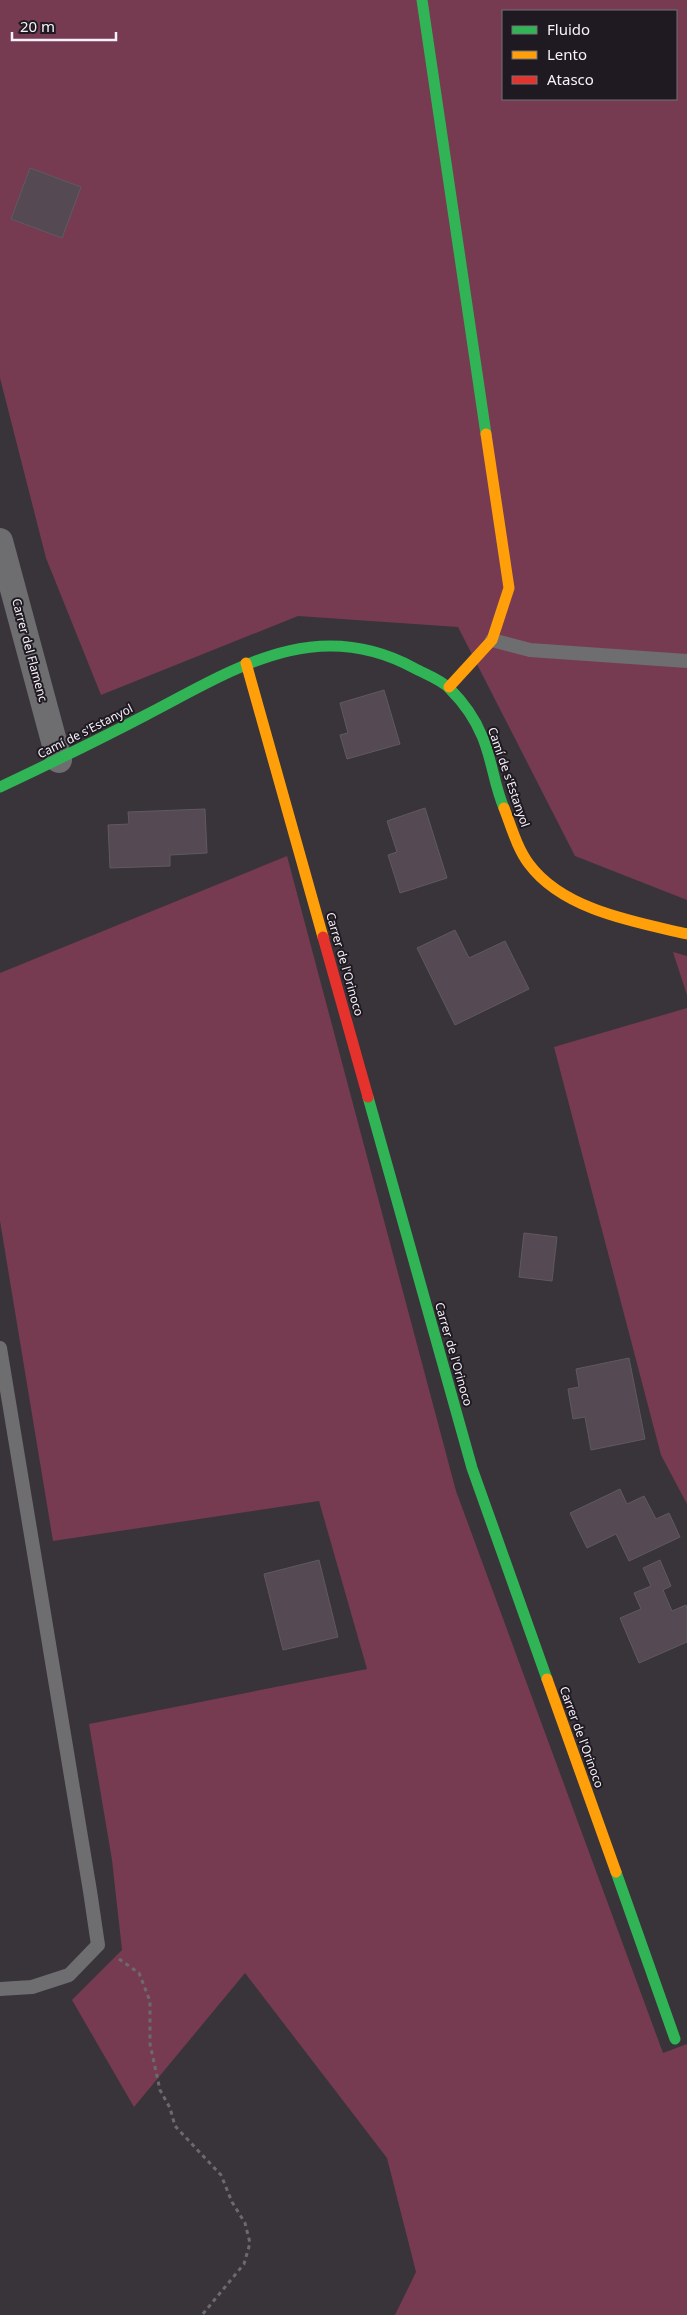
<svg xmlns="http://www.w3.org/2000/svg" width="687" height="2315" font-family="'Noto Sans',sans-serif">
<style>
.green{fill:#763b50;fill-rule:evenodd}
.building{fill:#554953;stroke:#5f5a5f}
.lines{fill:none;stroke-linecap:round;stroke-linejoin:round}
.path{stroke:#6c6a6e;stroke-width:3;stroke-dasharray:4 4;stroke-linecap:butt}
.lane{stroke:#6e6d70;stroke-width:14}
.street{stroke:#6e6d70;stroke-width:26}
.fast{stroke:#30b455;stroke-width:11}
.slow{stroke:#ff9f0a;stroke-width:11}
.jam{stroke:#e5322d;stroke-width:11}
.labels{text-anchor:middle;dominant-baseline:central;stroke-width:4;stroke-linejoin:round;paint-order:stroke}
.street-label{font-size:12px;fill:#f7f0f9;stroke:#1f1a21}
</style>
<rect width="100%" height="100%" fill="#39343a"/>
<g class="green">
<path d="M0 0H687V900L575 856 458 627 298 616 101 695 46 558 0 378ZM503 11H676V99H503Z"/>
<path d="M287 856 456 1491 663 2053 687 2044V2315H395L416 2272 387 2158 245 1973 134 2107 72 2000 122 1950 112 1860 89 1724 367 1669 319 1501 53 1541 0 1221V973Z"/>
<path d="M673 952 687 956V995Z"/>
<path d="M687 1008V1504L661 1455 554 1047Z"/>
</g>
<g class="building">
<path d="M30 168 81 187 62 238 11 219Z"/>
<path d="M384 690 400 744 347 759 340 735 348 733 340 703Z"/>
<path d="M425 808 447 878 400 893 388 855 397 852 387 821Z"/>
<path d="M205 809 207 853 170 855V866L110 868 108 825 129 824 128 812Z"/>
<path d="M455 930 469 958 505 941 529 989 455 1025 417 948Z"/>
<path d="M524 1233 557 1237 552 1281 519 1277Z"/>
<path d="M629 1358 645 1439 591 1450 585 1417 573 1419 568 1389 579 1387 576 1369Z"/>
<path d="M620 1489 627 1504 644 1496 656 1519 669 1513 680 1537 629 1561 616 1534 587 1548 570 1513Z"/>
<path d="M319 1560 338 1637 283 1650 264 1574Z"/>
<path d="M660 1560 671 1586 663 1590 672 1611 686 1605 687 1608V1642L639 1663 620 1618 641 1609 634 1593 651 1586 643 1568Z"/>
</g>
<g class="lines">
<path class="path" d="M119 1959 139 1973 150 2001V2044L160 2090 170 2108 175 2126 221 2175 232 2202 245 2223 250 2243 244 2264 202 2315"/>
<g class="lane">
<path d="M492 640 530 650 687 661"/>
<path d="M0 1348 90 1891 98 1945 69 1975 32 1987 0 1989"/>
</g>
<path class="street" d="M0 541 59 760"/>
<g class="fast">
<path d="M422 0 486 434"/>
<path d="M0 787C49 764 98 740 146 715 233 670 315 614 414 668 425 674 442 680 450 689 463 702 475 719 482 736 492 759 494 785 504 808"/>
<path d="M368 1097 472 1468 547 1679"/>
<path d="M616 1872 675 2039"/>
</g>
<g class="slow">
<path d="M246 663 323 937"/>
<path d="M449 687 492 640 509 588 486 434"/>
<path d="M504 808C511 826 517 848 529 864 563 910 635 922 687 934"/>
<path d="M547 1679 616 1872"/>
</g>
<path class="jam" d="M323 937 368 1097"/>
</g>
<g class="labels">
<g class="street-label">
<text transform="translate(30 650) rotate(75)">Carrer del Flamenc</text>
<text transform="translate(85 731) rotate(-27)">Camí de s'Estanyol</text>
<text transform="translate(509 777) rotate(71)">Camí de s'Estanyol</text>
<text transform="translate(345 964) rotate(74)">Carrer de l'Orinoco</text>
<text transform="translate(454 1354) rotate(74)">Carrer de l'Orinoco</text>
<text transform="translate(582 1737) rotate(70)">Carrer de l'Orinoco</text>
</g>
</g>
<rect x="502" y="10" width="175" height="90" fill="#1f1a21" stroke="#757077"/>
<rect x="512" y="26" width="25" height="8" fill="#30b455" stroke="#757077"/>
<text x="547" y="35" font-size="15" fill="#f7f0f9">Fluido</text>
<rect x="512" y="51" width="25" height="8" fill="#ff9f0a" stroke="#757077"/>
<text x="547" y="60" font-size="15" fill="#f7f0f9">Lento</text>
<rect x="512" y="76" width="25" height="8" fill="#e5322d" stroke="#757077"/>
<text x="547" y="85" font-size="15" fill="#f7f0f9">Atasco</text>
<path d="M12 32v8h104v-8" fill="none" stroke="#f7f0f9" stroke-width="2.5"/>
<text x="20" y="32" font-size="15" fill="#f7f0f9" stroke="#1f1a21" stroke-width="4" paint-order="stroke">20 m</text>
</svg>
